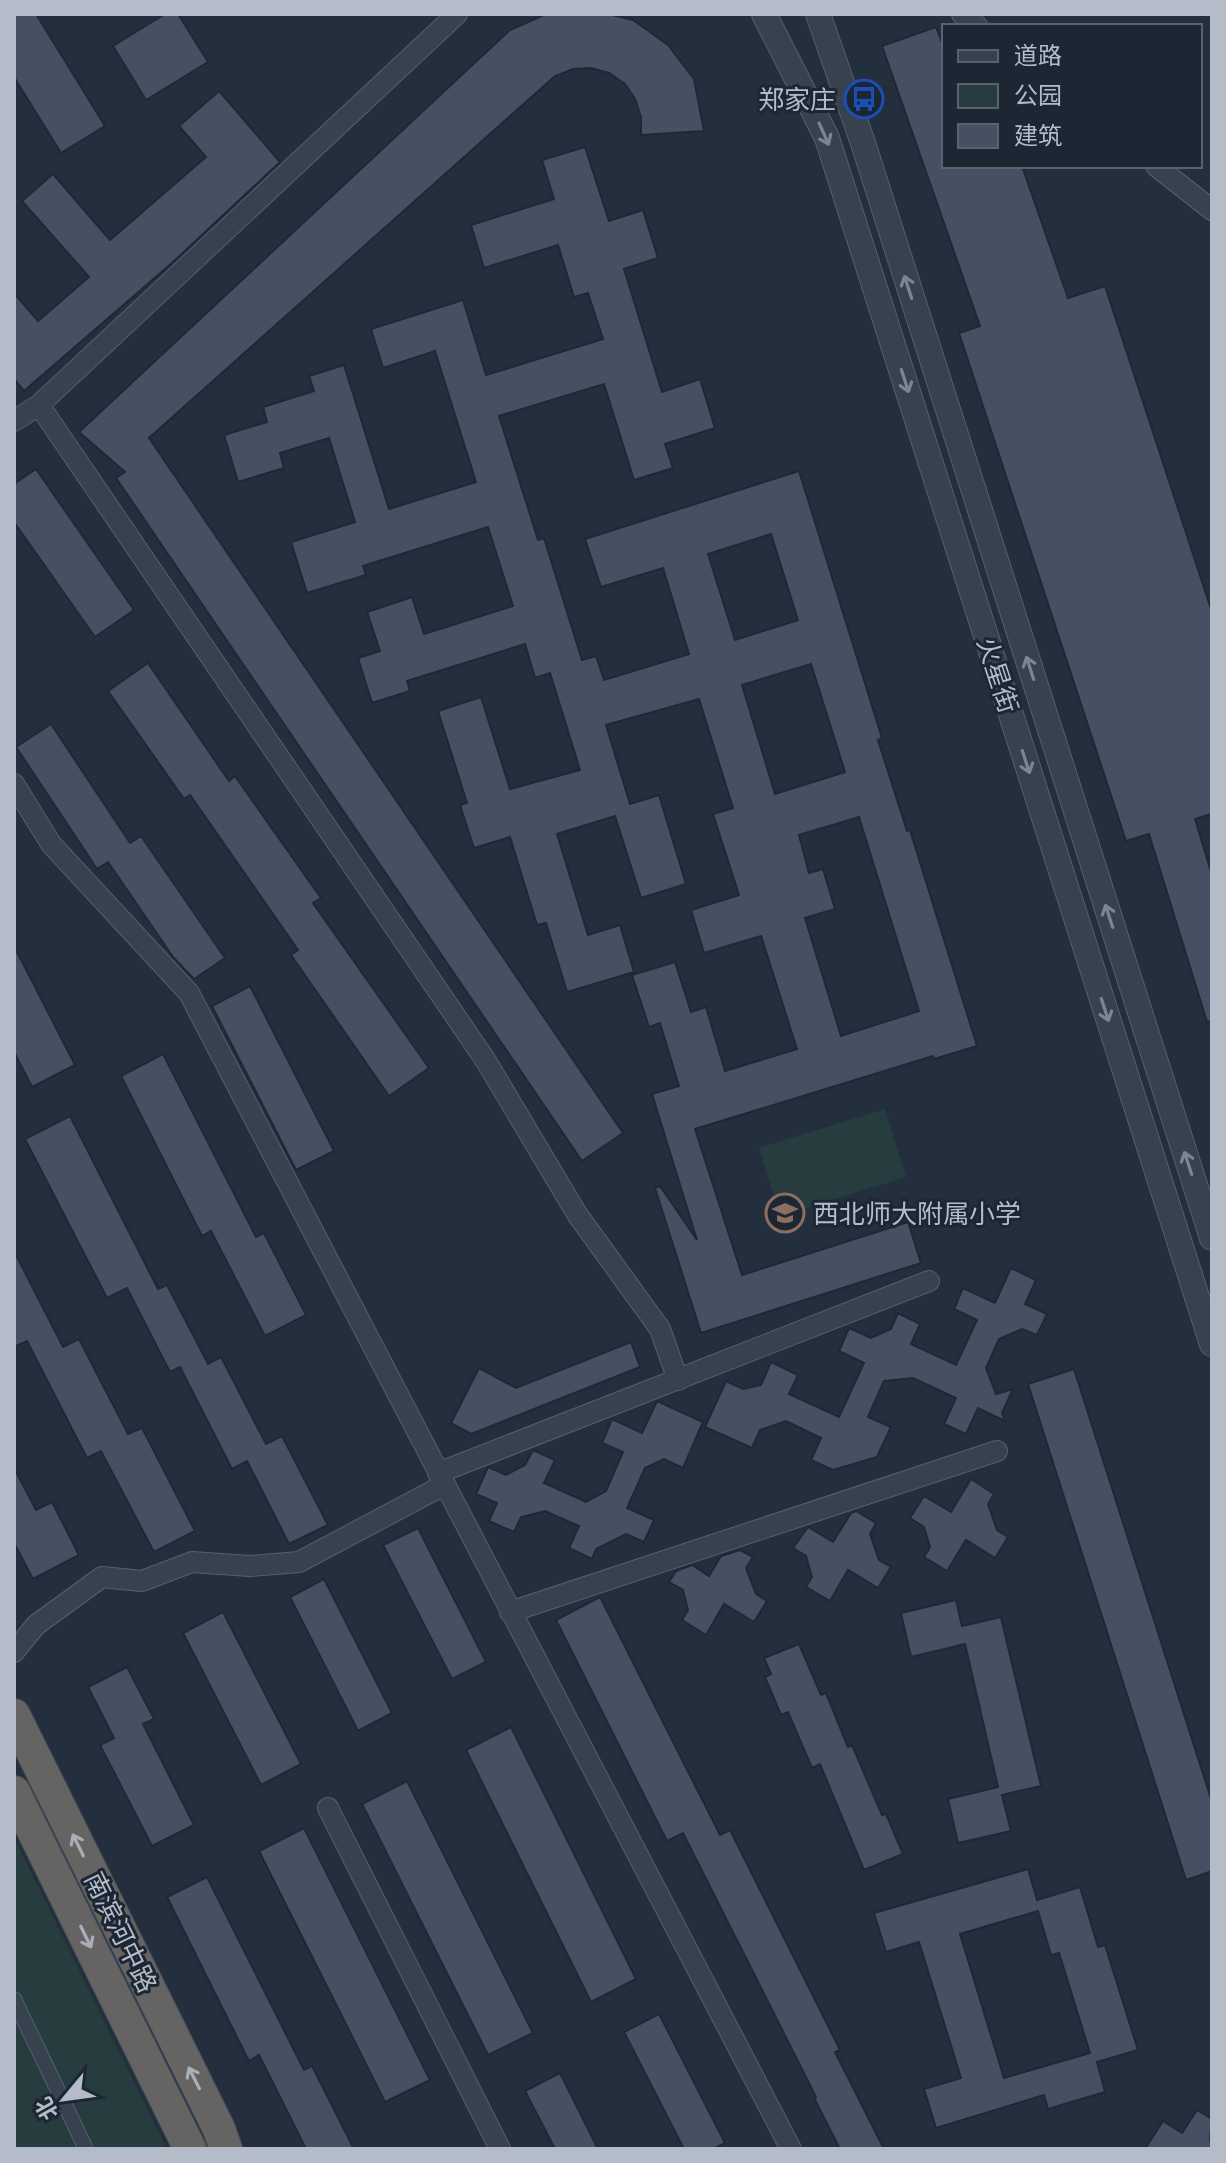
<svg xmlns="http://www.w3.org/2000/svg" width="1226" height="2163" font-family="'PT Sans','Noto Sans SC',sans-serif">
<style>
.green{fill:#263c3f}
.building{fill:#455162;stroke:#1f2835;stroke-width:2;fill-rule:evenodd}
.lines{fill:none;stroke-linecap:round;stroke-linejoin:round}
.pedestrian-casing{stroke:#565f6c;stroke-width:16}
.minor-casing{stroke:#565f6c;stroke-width:22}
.tertiary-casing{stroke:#565f6c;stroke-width:26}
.trunk-casing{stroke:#434c59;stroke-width:34}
.pedestrian{stroke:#38414e;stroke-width:14}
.minor{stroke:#38414e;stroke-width:20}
.tertiary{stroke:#38414e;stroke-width:24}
.trunk{stroke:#656462;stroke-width:32}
.oneway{stroke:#7c8592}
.oneway2{stroke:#a8afba}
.labels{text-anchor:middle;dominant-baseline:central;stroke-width:6;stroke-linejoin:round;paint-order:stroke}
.poi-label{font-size:26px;fill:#b4bcc9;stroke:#1d2633;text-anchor:end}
.street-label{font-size:26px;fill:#b4bcc9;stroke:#1d2633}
</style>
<rect width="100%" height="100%" fill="#242f3e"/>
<g class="green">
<path d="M885 1109 906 1177 780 1216 759 1148Z"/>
<path d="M14 1838 167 2149H14Z"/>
</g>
<g class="building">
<path d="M14 14H36L105 126 61 153 14 77Z"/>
<path d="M165 14H178L208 62 146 100 113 46Z"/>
<path d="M546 14H608L633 20 668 45 694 79 704 131 641 135V117L635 99 625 84 609 73 591 68 573 69 555 76 149 438 623 1133 582 1161 116 478 125 472 79 432 510 30Z"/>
<path d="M936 27 944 48V166H1022L1068 298 1105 286 1212 612V814L1195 819 1212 875V1021L1207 1022 1149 834 1126 841 959 333 980 326 882 46Z"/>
<path d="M219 91 280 162 173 262 24 391 14 379V293L38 321 89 277 22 201 53 174 110 240 206 157 179 126Z"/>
<path d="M585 147 609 221 643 210 658 258 624 269 662 392 700 379 715 428 665 444 673 468 634 480 604 384 499 416 538 540 544 538 582 660 596 656 604 680 689 654 663 568 601 587 585 539 799 471 882 738 878 740 907 831 910 830 977 1046 934 1059 933 1056 695 1129 742 1275 908 1222 921 1263 701 1333 655 1188 660 1186 697 1240 652 1094 679 1086 660 1023 649 1027 632 975 675 962 691 1012 706 1007 725 1071 797 1049 761 936 704 953 691 910 739 895 713 814 733 808 699 699 606 725 630 804 659 795 686 884 641 898 615 816 557 834 588 935 620 925 634 972 567 992 546 923 537 925 510 837 474 848 460 805 467 803 438 711 481 697 510 789 580 770 550 673 535 678 525 644 407 681 410 691 372 703 358 658 380 651 367 612 412 597 424 634 513 606 488 527 363 566 366 575 307 593 291 542 355 522 329 438 280 453 284 468 238 482 224 435 267 422 263 407 314 391 309 376 344 365 389 509 476 482 435 351 383 368 371 329 463 300 486 375 603 339 588 293 574 297 558 245 484 268 471 225 554 199 542 160ZM771 534 798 620 735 640 708 554ZM811 664 845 772 775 794 742 685ZM859 817 919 1011 841 1036 805 918 835 909 823 869 809 873 799 835Z"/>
<path d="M36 469 134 610 95 637 14 522V484Z"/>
<path d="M148 663 229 781 235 776 321 898 313 903 429 1068 389 1096 291 955 298 950 190 795 184 799 108 691Z"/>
<path d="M51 724 130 843 141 836 225 958 194 979 173 957 108 862 97 869 16 747Z"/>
<path d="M14 946 75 1065 32 1087 14 1052Z"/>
<path d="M250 986 334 1151 296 1170 212 1006Z"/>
<path d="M163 1054 256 1237 264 1233 306 1315 265 1336 211 1231 202 1236 121 1076Z"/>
<path d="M70 1116 158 1289 167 1285 208 1364 221 1357 266 1444 282 1436 328 1525 289 1544 247 1461 232 1469 180 1367 170 1372 127 1288 107 1298 25 1139Z"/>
<path d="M14 1251 63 1347 79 1339 128 1434 142 1428 195 1531 154 1552 101 1451 87 1458 27 1341 14 1347Z"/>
<path d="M1011 1268 1036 1280 1025 1304 1047 1314 1037 1335 1022 1329 999 1339 986 1368 996 1394 1013 1389 1002 1413 1005 1421 978 1408 966 1434 944 1424 956 1398 913 1378 884 1381 868 1417 891 1427 877 1457 833 1470 811 1460 821 1438 786 1421 760 1430 752 1448 705 1427 726 1381 743 1389 761 1385 771 1362 798 1375 789 1394 839 1417 864 1363 839 1351 849 1328 871 1338 891 1329 898 1313 920 1324 911 1344 956 1365 977 1320 954 1309 963 1288 995 1303Z"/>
<path d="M631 1342 640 1367 471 1434 451 1423 479 1368 516 1388Z"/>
<path d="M1074 1369 1212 1802V1871L1186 1880 1028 1384Z"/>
<path d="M657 1401 703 1422 683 1468 664 1459 645 1468 627 1508 654 1520 644 1542 626 1534 596 1549 592 1559 569 1548 579 1526 545 1511 521 1517 514 1532 489 1521 497 1503 476 1494 488 1467 506 1475 525 1465 533 1450 555 1460 544 1483 586 1502 606 1491 623 1452 602 1443 612 1419 642 1433Z"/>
<path d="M14 1468 36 1510 52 1502 79 1555 33 1579 14 1543Z"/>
<path d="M971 1479 994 1494 988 1504 997 1530 1008 1537 995 1558 966 1540 947 1571 924 1557 930 1547 924 1527 910 1518 924 1496 951 1512Z"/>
<path d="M856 1511 876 1523 870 1534 879 1560 891 1567 878 1588 848 1570 830 1601 806 1587 812 1577 806 1556 793 1548 808 1527 833 1542 851 1513Z"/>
<path d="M418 1528 486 1662 452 1679 383 1545Z"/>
<path d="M740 1550 753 1557 746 1568 756 1594 767 1601 754 1622 724 1604 706 1635 682 1620 688 1610 683 1590 669 1582 676 1571 692 1565 709 1576 721 1556Z"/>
<path d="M324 1579 392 1713 358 1731 290 1597Z"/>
<path d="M600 1597 720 1835 730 1830 840 2050 835 2052 884 2149H840L814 2098 816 2097 683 1833 667 1841 556 1620Z"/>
<path d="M956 1600 962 1626 1001 1617 1041 1786 1002 1795 1011 1831 958 1843 948 1799 998 1787 965 1644 911 1657 901 1613Z"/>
<path d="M223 1612 301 1764 261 1785 183 1633Z"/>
<path d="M799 1644 821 1695 826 1693 848 1747 852 1745 882 1815 886 1814 903 1854 864 1870 820 1764 812 1768 788 1712 781 1715 765 1677 771 1674 764 1658Z"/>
<path d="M127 1667 154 1719 143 1724 194 1825 152 1846 100 1745 114 1738 88 1687Z"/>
<path d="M511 1727 636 1979 591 2002 466 1750Z"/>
<path d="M407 1781 533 2033 488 2055 362 1804Z"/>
<path d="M304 1828 430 2080 385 2102 259 1851Z"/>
<path d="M1028 1869 1037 1900 1080 1887 1098 1947 1105 1945 1138 2050 1097 2062 1105 2092 1048 2109 1044 2095 936 2128 924 2089 961 2078 919 1942 886 1952 874 1913ZM1038 1911 1051 1955 1059 1953 1090 2053 1004 2078 960 1934Z"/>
<path d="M207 1877 304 2070 312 2066 354 2149H306L259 2055 249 2061 167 1897Z"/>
<path d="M659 2014 725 2143 713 2149H684L624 2032Z"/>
<path d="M560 2073 598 2149H555L525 2091Z"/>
<path d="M1197 2110 1212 2119 1210 2139 1212 2149H1145L1163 2121 1182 2133Z"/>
</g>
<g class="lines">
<defs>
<path id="pedestrian" d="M14 1999 86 2149"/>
<g id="minor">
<path d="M962 14 977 26"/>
<path d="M1156 166 1212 210"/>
<path d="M39 405 486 1061 577 1214 660 1329 678 1380"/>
<path d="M14 421 39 405 457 14"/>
<path d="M14 784 51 844 189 993 791 2149"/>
<path d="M438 1473 929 1281"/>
<path d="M510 1612 997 1451"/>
<path d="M14 1652 36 1625 102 1577 142 1581 192 1562 250 1566 299 1562 444 1485"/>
<path d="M328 1808 500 2149"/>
</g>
<g id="tertiary">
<path d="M764 14 827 138 1212 1344"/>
<path d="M818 14 863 143 1212 1238"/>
</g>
<g id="trunk">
<path d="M14 1715 219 2129 226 2149"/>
<path d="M14 1792 190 2149"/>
</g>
</defs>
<use href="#pedestrian" class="pedestrian-casing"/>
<use href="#minor" class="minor-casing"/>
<use href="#tertiary" class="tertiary-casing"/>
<use href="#trunk" class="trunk-casing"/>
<use href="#pedestrian" class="pedestrian"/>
<use href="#minor" class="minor"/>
<use href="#tertiary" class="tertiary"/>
<use href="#trunk" class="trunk"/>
</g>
<defs><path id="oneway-shaft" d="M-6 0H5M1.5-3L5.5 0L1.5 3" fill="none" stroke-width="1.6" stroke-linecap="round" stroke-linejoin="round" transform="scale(2)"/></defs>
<g class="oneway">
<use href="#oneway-shaft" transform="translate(824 134) rotate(66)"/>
<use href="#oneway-shaft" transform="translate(908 287) rotate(-108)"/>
<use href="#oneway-shaft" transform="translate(905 381) rotate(72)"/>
<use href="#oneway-shaft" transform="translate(1030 668) rotate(-108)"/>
<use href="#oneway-shaft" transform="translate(1026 762) rotate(72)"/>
<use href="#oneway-shaft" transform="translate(1109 916) rotate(-108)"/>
<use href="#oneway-shaft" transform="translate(1105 1010) rotate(72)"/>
<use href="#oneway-shaft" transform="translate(1188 1163) rotate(-108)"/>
</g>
<g class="oneway2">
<use href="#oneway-shaft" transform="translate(78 1845) rotate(-116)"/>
<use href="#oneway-shaft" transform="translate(86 1937) rotate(64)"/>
<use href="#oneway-shaft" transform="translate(194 2078) rotate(-117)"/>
</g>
<defs>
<symbol id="bus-ring" viewBox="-11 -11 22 22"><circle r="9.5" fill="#1d2633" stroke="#1a4fb4" stroke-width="1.5"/><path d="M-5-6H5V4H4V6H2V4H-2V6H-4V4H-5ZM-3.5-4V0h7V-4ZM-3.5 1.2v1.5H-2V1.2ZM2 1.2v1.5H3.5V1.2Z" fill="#1a4fb4"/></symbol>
<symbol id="school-ring" viewBox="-11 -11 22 22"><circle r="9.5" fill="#1d2633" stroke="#8d6e63" stroke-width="1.5"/><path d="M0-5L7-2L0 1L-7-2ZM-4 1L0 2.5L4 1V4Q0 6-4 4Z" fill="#8d6e63"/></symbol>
</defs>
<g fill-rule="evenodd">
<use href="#bus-ring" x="842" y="77" width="44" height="44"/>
<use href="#school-ring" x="763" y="1191" width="44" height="44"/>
</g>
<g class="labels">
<g class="poi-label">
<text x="836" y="99">郑家庄</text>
<text x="813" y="1213" text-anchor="start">西北师大附属小学</text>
</g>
<g class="street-label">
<text transform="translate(998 675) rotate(72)">火星街</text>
<text transform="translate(121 1932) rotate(64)">南滨河中路</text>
</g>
</g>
<rect width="1226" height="2163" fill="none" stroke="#b4bcc9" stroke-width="32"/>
<rect x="942" y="24" width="260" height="144" fill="#1d2633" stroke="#59626f" stroke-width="2"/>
<rect x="958" y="50" width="40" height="12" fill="#38414e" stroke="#59626f" stroke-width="2"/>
<text x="1014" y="64" font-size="24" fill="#b4bcc9">道路</text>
<rect x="958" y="84" width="40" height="24" fill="#263c3f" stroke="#59626f" stroke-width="2"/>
<text x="1014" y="104" font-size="24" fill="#b4bcc9">公园</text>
<rect x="958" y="124" width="40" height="24" fill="#455162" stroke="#59626f" stroke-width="2"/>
<text x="1014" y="144" font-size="24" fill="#b4bcc9">建筑</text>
<g transform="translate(64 2099) rotate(241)" stroke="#1d2633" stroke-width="6" paint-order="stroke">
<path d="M0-6L14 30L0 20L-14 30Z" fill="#b4bcc9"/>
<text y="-12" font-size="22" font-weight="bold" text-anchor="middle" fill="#b4bcc9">北</text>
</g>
</svg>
